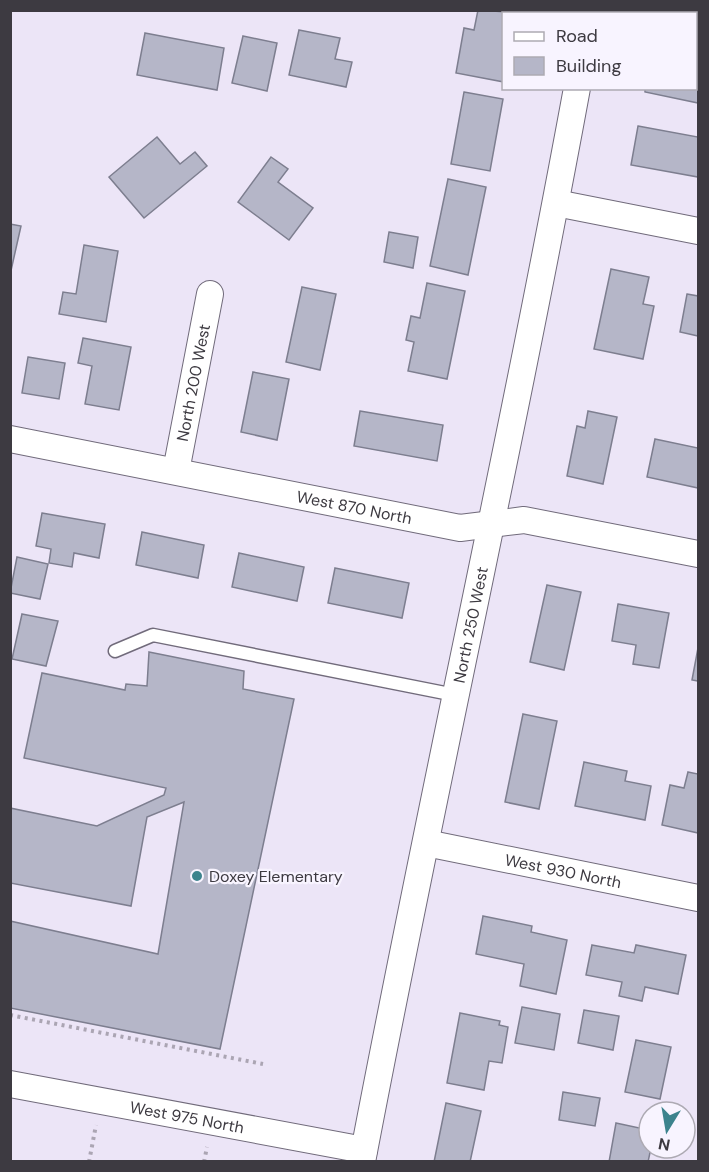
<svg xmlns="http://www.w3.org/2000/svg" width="709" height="1172" font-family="'DM Sans',sans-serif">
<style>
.building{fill:#b5b6c8;stroke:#7d7e8f;stroke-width:1.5}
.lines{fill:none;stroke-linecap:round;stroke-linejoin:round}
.lane-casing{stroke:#716b7b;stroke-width:15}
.street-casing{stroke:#716b7b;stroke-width:28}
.path{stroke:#aba5b3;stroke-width:4;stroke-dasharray:3 4.5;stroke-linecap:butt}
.lane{stroke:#fff;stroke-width:12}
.street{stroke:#fff;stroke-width:26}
.poi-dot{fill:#3c838d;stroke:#f8f4ff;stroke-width:2}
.labels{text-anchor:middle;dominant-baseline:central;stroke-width:4.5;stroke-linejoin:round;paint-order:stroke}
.street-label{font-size:16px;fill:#3d3a41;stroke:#f8f4ff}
.poi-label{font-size:16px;fill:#3d3a41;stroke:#f8f4ff;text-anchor:start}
</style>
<rect width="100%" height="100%" fill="#ece5f7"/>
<g class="building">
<path d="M478 10 520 13 504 14V82L456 73 464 28 474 30Z"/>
<path d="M661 10H698V103L645 92V88H696V14H661Z"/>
<path d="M299 30 340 38 335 59 352 62 346 87 289 75Z"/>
<path d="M145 33 224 48 217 90 137 75Z"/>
<path d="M243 36 277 43 267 91 232 83Z"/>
<path d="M464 92 503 99 490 171 451 164Z"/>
<path d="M638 126 698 137V177L631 165Z"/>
<path d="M157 137 180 164 195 152 207 166 144 218 109 177Z"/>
<path d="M271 157 288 169 278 182 313 208 289 240 238 202Z"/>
<path d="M448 179 486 187 468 275 430 266Z"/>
<path d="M10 224 21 226 10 275Z"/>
<path d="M389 232 418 237 413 268 384 262Z"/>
<path d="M84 245 118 251 106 322 59 314 63 292 76 294Z"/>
<path d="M611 269 649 277 643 304 654 306 643 359 594 349Z"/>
<path d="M427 283 465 291 447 379 408 371 414 342 406 340 411 316 420 318Z"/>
<path d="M302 287 336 294 320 370 286 362Z"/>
<path d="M687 294 698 296V336L680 332Z"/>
<path d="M83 338 131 347 119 410 85 404 92 366 78 363Z"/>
<path d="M28 357 65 363 59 399 22 393Z"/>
<path d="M253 372 289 379 277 440 241 432Z"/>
<path d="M360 411 443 425 437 461 354 446Z"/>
<path d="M588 411 617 417 603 484 567 476 577 426 585 428Z"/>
<path d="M655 439 698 448V488L647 477Z"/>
<path d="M42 513 105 524 99 558 74 553 72 567 49 563 51 549 36 546Z"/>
<path d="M142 532 204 545 198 578 136 565Z"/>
<path d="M239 553 304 567 297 601 232 587Z"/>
<path d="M17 557 48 564 40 599 10 593Z"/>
<path d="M335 568 409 583 402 618 328 603Z"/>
<path d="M547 585 581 592 564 670 530 662Z"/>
<path d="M618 604 669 613 659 668 633 664 636 645 612 641Z"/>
<path d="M22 614 58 621 46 666 12 659Z"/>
<path d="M698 648V681L692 680Z"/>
<path d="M149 652 244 671 243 689 294 699 220 1049 10 1008V921L158 954 184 802 147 817 131 906 10 883V808L97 826 164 795 166 788 24 758 42 673 125 690 126 684 147 686Z"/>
<path d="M523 714 557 721 539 809 505 802Z"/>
<path d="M584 762 627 771 625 781 651 786 645 820 575 806Z"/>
<path d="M688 772 698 774V833L662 825 670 785 684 788Z"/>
<path d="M483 916 532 926 531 932 567 940 556 994 520 986 524 964 476 954Z"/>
<path d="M592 945 634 953 636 945 686 955 678 994 645 987 642 1001 619 996 622 982 586 975Z"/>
<path d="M522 1007 560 1014 554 1050 515 1043Z"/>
<path d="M584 1010 619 1016 613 1050 578 1043Z"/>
<path d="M460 1013 500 1021 499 1025 508 1027 502 1063 489 1061 484 1090 447 1083Z"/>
<path d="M636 1040 671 1047 660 1099 625 1092Z"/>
<path d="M563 1092 600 1098 595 1126 559 1120Z"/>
<path d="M446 1103 481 1111 470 1162H434Z"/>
<path d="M616 1123 649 1130 651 1148 648 1162H609Z"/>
</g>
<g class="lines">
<defs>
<path id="lane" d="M115 651 153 635 455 695"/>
<g id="street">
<path d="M591 14V10"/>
<path d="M556 203 698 231"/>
<path id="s1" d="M10 439 460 528 524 520 698 554"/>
<path id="s2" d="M176 471 210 294"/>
<path id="s3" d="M426 843 698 898"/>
<path id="s4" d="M10 1084 364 1150"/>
<path id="s5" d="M362 1162C430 803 511 447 577 88"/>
</g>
</defs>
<use href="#lane" class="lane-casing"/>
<use href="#street" class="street-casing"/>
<g class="path">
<path d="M10 1015 263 1064"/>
<path d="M89 1162 96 1125"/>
<path d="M204 1162 207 1147"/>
</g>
<use href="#lane" class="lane"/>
<use href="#street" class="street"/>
</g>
<circle class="poi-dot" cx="197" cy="876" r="6"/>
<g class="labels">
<g class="street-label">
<text stroke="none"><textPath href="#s2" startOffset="90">North 200 West</textPath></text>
<text stroke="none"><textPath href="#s1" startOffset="351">West 870 North</textPath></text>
<text stroke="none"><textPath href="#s5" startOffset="548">North 250 West</textPath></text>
<text stroke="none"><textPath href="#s3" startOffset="140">West 930 North</textPath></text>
<text stroke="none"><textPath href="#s4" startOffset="180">West 975 North</textPath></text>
</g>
<g class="poi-label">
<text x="209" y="876">Doxey Elementary</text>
</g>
</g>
<rect width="709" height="1172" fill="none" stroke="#3d3a41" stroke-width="24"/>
<rect x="502" y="12" width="195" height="78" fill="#f8f4ff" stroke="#adaab3" stroke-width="1.5"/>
<rect x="514" y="32" width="30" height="9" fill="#ffffff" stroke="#adaab3" stroke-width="1.5"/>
<text x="556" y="42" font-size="18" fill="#3d3a41">Road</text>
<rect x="514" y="57" width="30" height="18" fill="#b5b6c8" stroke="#adaab3" stroke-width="1.5"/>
<text x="556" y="72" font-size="18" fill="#3d3a41">Building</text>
<g transform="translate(667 1130) rotate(191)"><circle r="28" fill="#f8f4ff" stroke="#adaab3" stroke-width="1.5"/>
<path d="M0-4.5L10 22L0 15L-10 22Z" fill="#3c838d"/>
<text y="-9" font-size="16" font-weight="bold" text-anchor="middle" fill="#3d3a41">N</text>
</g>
</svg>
